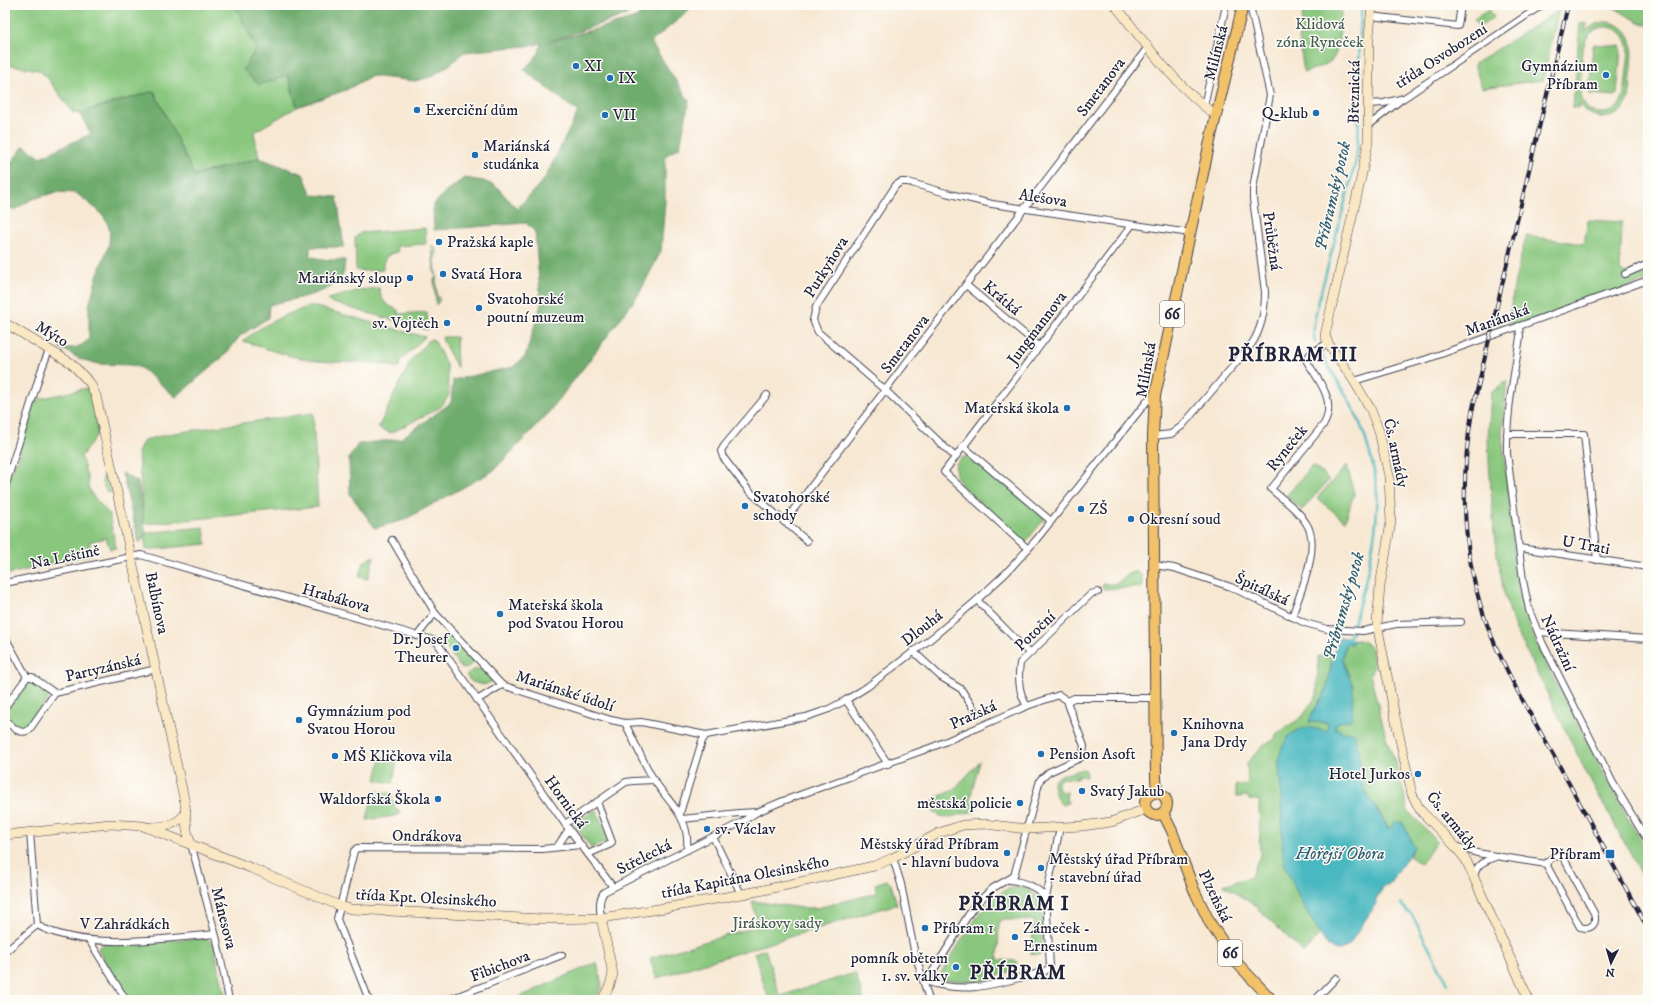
<svg xmlns="http://www.w3.org/2000/svg" width="1653" height="1005" font-family="'IM FELL DW Pica',serif">
<style>
.green{fill:#89c77e;stroke:#56745c;fill-rule:evenodd}
.forest{fill:#6eac6d;stroke:#486754}
.water{fill:#49b8c0;stroke:#366d7e}
.lines{fill:none;stroke-linecap:round;stroke-linejoin:round}
.stream{stroke:#49b8c0;stroke-width:2.5}
.street-casing{stroke:#424052;stroke-width:8}
.secondary-casing{stroke:#424052;stroke-width:10}
.primary-casing{stroke:#424052;stroke-width:12}
.street{stroke:#fff;stroke-width:6}
.secondary{stroke:#fae7c3;stroke-width:9}
.primary{stroke:#f2c26a;stroke-width:10}
.rail-casing{stroke:#22223b;stroke-width:4}
.rail{stroke:#fdfcf7;stroke-width:2.5;stroke-dasharray:8;stroke-linecap:butt}
.poi-dot{fill:#1f6fb2;stroke:#fdfcf7;stroke-width:1.5}
.labels{text-anchor:middle;dominant-baseline:central;stroke-width:3;stroke-linejoin:round;paint-order:stroke}
.shield{fill:#fdfcf7;stroke:#646373;stroke-width:1}
.shield-label{font-size:15px;font-weight:bold;fill:#22223b}
.park-label{font-size:16px;fill:#465c52;stroke:#fdfcf7}
.street-label{font-size:16px;fill:#22223b;stroke:#fdfcf7}
.poi-label{font-size:16px;fill:#22223b;stroke:#fdfcf7;text-anchor:start}
.water-label{font-size:17px;font-style:italic;fill:#325e70;stroke:#fdfcf7}
.district-label{font-size:20px;font-weight:bold;letter-spacing:1px;fill:#22223b;stroke:#fdfcf7}
</style>
<rect width="100%" height="100%" fill="#fdfcf7"/>
<filter id="ink" filterUnits="userSpaceOnUse"><feTurbulence type="fractalNoise" baseFrequency=".025" numOctaves="2"/><feDisplacementMap in="SourceGraphic" scale="8" xChannelSelector="R" yChannelSelector="G"/><feConvolveMatrix kernelMatrix="1 2 1 2 8 2 1 2 1" color-interpolation-filters="sRGB"/></filter>
<filter id="wash" filterUnits="userSpaceOnUse"><feTurbulence type="fractalNoise" baseFrequency=".012" numOctaves="4" result="noise"/><feDisplacementMap in="SourceGraphic" scale="16" xChannelSelector="R" yChannelSelector="G"/><feGaussianBlur stdDeviation="0.9" result="paint"/><feColorMatrix in="noise" values="0 0 0 0 0 0 0 0 0 0 0 0 0 0 0 0 0 1.4 0 .05"/><feComposite in="paint" operator="in"/></filter>
<g filter="url(#wash)">
<rect width="100%" height="100%" fill="#f7e8d3"/>
<g class="green">
<path d="M5 5H235L256 48 259 85 288 75 297 107 254 132 259 158 194 175 154 91 79 113H73L46 76 38 70 5 64Z"/>
<path d="M1304 5H1341C1341 17 1340 52 1332 60 1326 66 1312 69 1304 73L1299 38Z"/>
<path d="M1610 5H1648V26L1628 16Z"/>
<path d="M1489 9 1494 17 1479 27 1474 19Z"/>
<path d="M1559 10 1544 75 1542 80 1482 88 1474 64Z"/>
<path d="M1580 23H1586L1585 32C1593 24 1603 20 1613 23 1638 31 1633 56 1631 75 1630 84 1631 95 1627 103 1617 123 1591 121 1579 104L1578 108 1573 107ZM1609 27C1617 29 1624 33 1627 42 1630 50 1628 60 1627 69 1625 86 1626 114 1601 113 1574 112 1581 81 1582 63 1583 55 1582 44 1588 37 1593 29 1600 27 1609 27Z"/>
<path d="M1594 44 1620 46 1621 49 1617 94 1615 96 1590 94 1589 91 1593 46Z"/>
<path d="M1588 220 1622 222 1620 270 1625 274 1648 264V280L1507 330 1515 281 1526 236 1584 244Z"/>
<path d="M425 228 426 244 397 246 398 252C387 253 382 260 383 270L359 271 356 270 355 238 360 233Z"/>
<path d="M432 245 436 249 437 254 435 255 437 297H439V302L436 305 434 279H436V272H434Z"/>
<path d="M379 288C380 300 387 306 398 310V314L427 312 428 330 329 302 328 299 360 290Z"/>
<path d="M312 306 425 337 400 361 399 368C373 359 344 364 317 361 292 358 267 349 243 341 261 325 289 312 312 306Z"/>
<path d="M443 337H456L457 368 442 339Z"/>
<path d="M430 339 434 340 447 366 449 395 441 407 391 433 378 428 411 360Z"/>
<path d="M1507 380 1502 434 1518 588 1531 632 1548 668 1632 826 1648 850V878L1644 879 1586 772 1515 628 1504 593 1498 561 1494 534 1489 461 1488 438 1491 393Z"/>
<path d="M87 388 91 397 98 433 81 457 88 479V486L92 495 109 514 116 548 110 549 106 538 89 542 92 554 5 575V492L14 463 17 462 20 453 18 452 24 431 28 429 30 421 28 419 35 400Z"/>
<path d="M313 413 318 507 144 524 138 451 144 440 174 433Z"/>
<path d="M968 456 974 457 1045 518 1024 544 962 486C954 474 950 460 968 456Z"/>
<path d="M1313 465 1329 480 1302 510 1286 496Z"/>
<path d="M1347 465 1354 494 1345 521 1317 498Z"/>
<path d="M107 474 108 475 112 492 110 493 107 492 102 483 103 476Z"/>
<path d="M204 527 206 544 146 550 144 533Z"/>
<path d="M374 556 368 579 359 577 364 562Z"/>
<path d="M1132 572H1137L1142 576V587L1104 589 1102 586 1103 584C1107 583 1109 585 1113 584 1121 583 1125 576 1132 572Z"/>
<path d="M447 634 452 635 474 659 473 663 465 669 461 668 443 643 444 636Z"/>
<path d="M1358 640C1373 643 1373 655 1374 668L1370 674 1386 737 1399 773 1408 811 1437 841 1421 864 1409 856 1414 847 1392 826 1389 828 1367 794 1360 778 1359 750 1335 729 1336 724 1339 722 1346 721 1349 675 1342 659 1346 643 1351 644 1353 641Z"/>
<path d="M1318 656H1332L1329 680 1324 694 1319 701 1309 722 1328 723 1327 732 1307 727 1282 748 1279 758 1285 866 1303 905 1320 934 1304 953 1253 904 1223 885 1251 877 1260 855 1259 800H1249L1248 796 1236 797V785L1248 784 1247 763 1261 747 1275 739 1276 734 1302 717 1317 695Z"/>
<path d="M476 669 487 670 492 677 491 682 484 685 472 682 467 677V674Z"/>
<path d="M32 681 49 693 50 696 27 729H23L7 718 5 711 28 682Z"/>
<path d="M381 757 397 760 393 783 376 780Z"/>
<path d="M980 761 970 799 978 802 976 811 946 818 934 813 931 804 935 798 954 790Z"/>
<path d="M1083 769 1086 770V777L1077 776V779L1062 778 1058 781V788L1061 792H1067L1066 801H1068V803L1062 805C1056 800 1053 789 1053 781L1061 775Z"/>
<path d="M373 791 391 793 394 806 400 813 394 816 367 820Z"/>
<path d="M596 810 610 841 591 848 574 823Z"/>
<path d="M887 880 891 884 897 904 656 978 650 958 758 926 752 901 802 908H817L877 893 875 884Z"/>
<path d="M1020 887 1026 888 1039 898C1038 905 1040 909 1042 916 1045 929 1042 943 1040 955L1031 954 1034 920H999L998 960 1017 961 1016 969 983 982 942 980 940 978 941 973C957 949 982 900 1008 889 1012 888 1016 888 1020 887Z"/>
<path d="M207 938 214 946 226 1000H128L99 951 98 948 103 944Z"/>
<path d="M765 949 780 996 855 973 864 1000H769L754 953Z"/>
<path d="M597 962 602 986 596 1000H513Z"/>
</g>
<g class="forest">
<path d="M235 5H640L626 15 548 42 636 18 651 5H692L686 13 651 42 689 101 680 147 665 156V201L661 251 639 294 585 366 545 417 493 471 404 520 375 528 350 494 349 458 358 444 400 439 451 403 453 380 513 367 525 357 541 305 535 232 526 223 434 230 433 206 442 195 464 178 483 181 496 186 517 209 545 178 578 112 524 70 539 53 541 43 535 45 464 52 452 63 431 77 415 81 371 76 346 90 297 107 288 75 259 85 243 70 256 48Z"/>
<path d="M154 91 194 175 259 158 303 174 312 195 337 197 344 247H310V256L324 260H345C344 266 345 273 341 278 331 294 287 300 269 305L268 318 240 336 225 355 176 397 141 368 131 365 99 364 80 359 59 347C72 349 79 349 89 339V306L97 276 109 245 110 231 107 222 99 211 76 193 56 192 30 200 15 210 5 206V167L7 168 24 146 40 157 91 134 79 113Z"/>
<path d="M122 473 138 482 146 536 139 543Z"/>
</g>
<path class="water" d="M1340 637 1358 640 1353 641 1351 644 1346 643 1342 659 1353 686 1352 716 1351 720 1339 722 1336 724 1335 729H1340V732H1354L1359 750 1360 778 1367 794 1388 828 1392 826 1394 821 1403 823 1414 847 1388 886H1384L1376 899 1377 902 1349 945 1345 948 1339 950 1333 949 1327 946 1303 905 1285 866 1283 856 1281 793 1279 768V758L1282 748 1288 736 1298 730 1307 727 1327 731 1328 723 1309 722C1312 710 1321 702 1325 692 1332 674 1330 654 1340 637Z"/>
<g class="lines">
<g class="stream">
<path d="M1315 342C1312 329 1315 317 1318 303L1356 161C1363 109 1356 57 1362 5"/>
<path d="M1321 354C1337 381 1356 408 1365 437 1372 458 1379 488 1377 509 1375 551 1362 592 1352 632L1346 641"/>
<path d="M1401 904 1413 917 1448 984"/>
</g>
</g>
</g>
<g filter="url(#ink)">
<g class="lines">
<defs>
<g id="street">
<path d="M1370 16 1458 26 1461 5"/>
<path d="M1369 104 1384 103 1404 98 1542 5"/>
<path d="M1204 106 1226 5"/>
<path d="M1368 126 1402 99"/>
<path d="M1625 274 1648 264"/>
<path d="M966 285 1039 346"/>
<path d="M1519 326 1520 337C1514 377 1506 412 1507 453L1523 580 1529 610 1542 642 1613 783 1648 842"/>
<path d="M1354 381 1427 359 1648 280"/>
<path d="M767 395 724 446 721 451 723 457 749 491 807 541"/>
<path d="M1507 434H1584L1597 560"/>
<path d="M1153 436 1171 434 1182 426 1251 345C1262 329 1265 311 1265 292L1253 199V188L1270 95 1251 10 1246 5"/>
<path d="M963 446 1051 521"/>
<path d="M955 457 886 391 818 332 813 320 816 307 896 185 901 182H908L946 193 992 204 1190 233"/>
<path d="M5 487 41 371 49 350"/>
<path d="M784 522 1148 47"/>
<path d="M392 540 435 613 502 685 611 720 625 723 641 722 706 735 806 717 829 709 846 700 867 687 933 637 977 600 1007 572 1036 540 1148 400 1155 396"/>
<path d="M1519 548 1648 567"/>
<path d="M1028 549 944 472 1132 225"/>
<path d="M1154 565 1174 568 1231 587 1305 623 1327 629 1363 631 1396 624 1461 622"/>
<path d="M5 583 141 555 436 641 565 824 613 887"/>
<path d="M977 600 1029 653"/>
<path d="M1292 617C1300 592 1322 546 1306 523 1298 509 1283 500 1271 489L1324 424C1337 400 1318 380 1306 360L1311 353 1328 343"/>
<path d="M1538 632 1648 639"/>
<path d="M417 636 435 613"/>
<path d="M5 637 27 677"/>
<path d="M913 651 941 677 961 689 975 711"/>
<path d="M55 693 156 669"/>
<path d="M477 700 502 685"/>
<path d="M846 700 888 764"/>
<path d="M1068 701 1074 698H1155"/>
<path d="M1027 706C1019 694 1018 677 1020 663L1091 594 1098 592"/>
<path d="M5 707 27 677H32L55 693"/>
<path d="M5 720C12 726 20 736 29 730L55 693"/>
<path d="M625 723C634 741 643 762 654 780 670 805 690 816 687 850"/>
<path d="M680 813 702 741 706 735"/>
<path d="M682 819 739 813 757 812"/>
<path d="M565 824 626 782 633 781 654 780"/>
<path d="M30 832 37 925"/>
<path d="M713 837 741 894"/>
<path d="M191 844 217 940 229 1000"/>
<path d="M1455 846 1477 853 1546 864 1580 927C1590 930 1598 925 1594 913L1563 857C1555 855 1551 857 1546 864"/>
<path d="M557 847 569 829"/>
<path d="M588 854 611 844 612 842 597 802"/>
<path d="M893 858 901 884 914 950 929 1000"/>
<path d="M1474 878C1476 862 1485 862 1497 856"/>
<path d="M1046 898 1060 827"/>
<path d="M601 918C600 909 598 900 604 892L742 822 757 812 783 801 935 746 1027 706 1059 695 1068 701"/>
<path d="M37 925C83 951 163 939 215 934"/>
<path d="M89 940 126 1000"/>
<path d="M5 952 37 925"/>
<path d="M924 981 933 971 974 906 993 888 1014 876 1040 780 1049 772 1080 758 1083 754 1084 746 1068 704V701"/>
<path d="M924 981C972 996 998 982 1044 972L1050 967 1046 898C1037 886 1024 882 1010 880"/>
<path d="M369 1000 337 919 354 851 357 848 542 849 581 845"/>
<path d="M448 1000 562 955"/>
<path d="M1315 1000 1336 978"/>
</g>
<g id="secondary">
<path d="M1115 5C1144 42 1177 88 1216 115"/>
<path d="M1372 5 1369 37 1368 143 1361 178 1325 335 1328 343 1354 381 1370 408 1379 431 1389 476 1391 522 1380 586 1377 624 1395 717 1412 794 1420 810 1454 845 1466 860 1529 1000"/>
<path d="M5 323 71 363 90 383 96 396 185 803 187 831 191 844"/>
<path d="M150 827C165 827 178 825 186 812"/>
<path d="M5 835 110 824 143 826 251 868 340 906 351 909 543 919 601 918 665 908 759 891 874 866 893 858 939 833 963 825 984 824 1027 829 1082 826 1111 822 1146 809"/>
<path d="M601 918 613 974 610 985 602 1000"/>
</g>
<g id="primary">
<path d="M1157 792 1156 778 1153 436 1155 396 1212 132 1243 5"/>
<circle cx="1156" cy="804" r="11"/>
<path d="M1163 813 1172 831 1194 890 1210 923 1237 963 1272 1000"/>
</g>
</defs>
<use href="#street" class="street-casing"/>
<use href="#secondary" class="secondary-casing"/>
<use href="#primary" class="primary-casing"/>
<use href="#street" class="street"/>
<use href="#secondary" class="secondary"/>
<use href="#primary" class="primary"/>
<defs>
<path id="rail" d="M1568 5 1472 412C1459 488 1462 563 1491 635 1510 681 1536 724 1560 767 1589 821 1619 875 1648 929"/>
</defs>
<use href="#rail" class="rail-casing"/>
<use href="#rail" class="rail"/>
</g>
</g>
<g class="poi-dot">
<circle cx="576" cy="66" r="4"/>
<circle cx="1606" cy="75" r="4"/>
<circle cx="610" cy="78" r="4"/>
<circle cx="417" cy="110" r="4"/>
<circle cx="1316" cy="113" r="4"/>
<circle cx="605" cy="115" r="4"/>
<circle cx="475" cy="155" r="4"/>
<circle cx="439" cy="242" r="4"/>
<circle cx="443" cy="274" r="4"/>
<circle cx="410" cy="278" r="4"/>
<circle cx="479" cy="308" r="4"/>
<circle cx="447" cy="323" r="4"/>
<circle cx="1067" cy="408" r="4"/>
<circle cx="745" cy="506" r="4"/>
<circle cx="1081" cy="509" r="4"/>
<circle cx="1131" cy="519" r="4"/>
<circle cx="500" cy="614" r="4"/>
<circle cx="456" cy="648" r="4"/>
<circle cx="299" cy="720" r="4"/>
<circle cx="1174" cy="733" r="4"/>
<circle cx="1041" cy="754" r="4"/>
<circle cx="335" cy="756" r="4"/>
<circle cx="1418" cy="774" r="4"/>
<circle cx="1082" cy="791" r="4"/>
<circle cx="438" cy="799" r="4"/>
<circle cx="1020" cy="803" r="4"/>
<circle cx="707" cy="829" r="4"/>
<circle cx="1007" cy="853" r="4"/>
<rect x="1605" y="849" width="10" height="10" rx="2"/>
<circle cx="1041" cy="868" r="4"/>
<circle cx="925" cy="928" r="4"/>
<circle cx="1015" cy="937" r="4"/>
<circle cx="956" cy="967" r="4"/>
</g>
<g class="labels">
<g class="shield">
<rect x="1160" y="301" width="24" height="26" rx="3"/>
<rect x="1218" y="940" width="24" height="26" rx="3"/>
</g>
<g class="shield-label">
<text x="1172" y="314">66</text>
<text x="1230" y="953">66</text>
</g>
<g class="park-label">
<text x="1320" y="24">Klidová<tspan x="1320" dy="18">zóna Ryneček</tspan></text>
<text x="777" y="923">Jiráskovy sady</text>
</g>
<g class="street-label">
<text transform="translate(1216 53) rotate(-76)">Milínská</text>
<text transform="translate(1441 56) rotate(-33)">třída Osvobození</text>
<text transform="translate(1101 87) rotate(-53)">Smetanova</text>
<text transform="translate(1354 92) rotate(-89)">Březnická</text>
<text transform="translate(1043 198) rotate(9)">Alešova</text>
<text transform="translate(1272 241) rotate(82)">Průběžná</text>
<text transform="translate(826 267) rotate(-58)">Purkyňova</text>
<text transform="translate(1002 298) rotate(40)">Krátká</text>
<text transform="translate(1497 320) rotate(-20)">Mariánská</text>
<text transform="translate(1037 328) rotate(-53)">Jungmannova</text>
<text transform="translate(52 334) rotate(31)">Mýto</text>
<text transform="translate(905 344) rotate(-53)">Smetanova</text>
<text transform="translate(1146 370) rotate(-80)">Milínská</text>
<text transform="translate(1287 448) rotate(-51)">Ryneček</text>
<text transform="translate(1396 453) rotate(78)">Čs. armády</text>
<text transform="translate(1586 545) rotate(10)">U Trati</text>
<text transform="translate(65 557) rotate(-12)">Na Leštině</text>
<text transform="translate(1262 589) rotate(25)">Špitálská</text>
<text transform="translate(336 598) rotate(16)">Hrabákova</text>
<text transform="translate(157 603) rotate(78)">Balbínova</text>
<text transform="translate(922 628) rotate(-38)">Dlouhá</text>
<text transform="translate(1035 631) rotate(-44)">Potoční</text>
<text transform="translate(1558 643) rotate(65)">Nádražní</text>
<text transform="translate(103 668) rotate(-13)">Partyzánská</text>
<text transform="translate(565 691) rotate(18)">Mariánské údolí</text>
<text transform="translate(973 715) rotate(-24)">Pražská</text>
<text transform="translate(566 802) rotate(54)">Hornická</text>
<text transform="translate(1452 821) rotate(51)">Čs. armády</text>
<text transform="translate(427 836) rotate(1)">Ondrákova</text>
<text transform="translate(644 857) rotate(-27)">Střelecká</text>
<text transform="translate(745 877) rotate(-11)">třída Kapitána Olesinského</text>
<text transform="translate(1215 896) rotate(64)">Plzeňská</text>
<text transform="translate(426 898) rotate(3)">třída Kpt. Olesinského</text>
<text transform="translate(224 918) rotate(76)">Mánesova</text>
<text x="125" y="924">V Zahrádkách</text>
<text transform="translate(500 966) rotate(-21)">Fibichova</text>
</g>
<g class="poi-label">
<text x="584" y="66">XI</text>
<text x="1598" y="66" text-anchor="end">Gymnázium<tspan x="1598" dy="18">Příbram</tspan></text>
<text x="618" y="78">IX</text>
<text x="425" y="110">Exerciční dům</text>
<text x="1308" y="113" text-anchor="end">Q-klub</text>
<text x="613" y="115">VII</text>
<text x="483" y="146">Mariánská<tspan x="483" dy="18">studánka</tspan></text>
<text x="447" y="242">Pražská kaple</text>
<text x="451" y="274">Svatá Hora</text>
<text x="402" y="278" text-anchor="end">Mariánský sloup</text>
<text x="487" y="299">Svatohorské<tspan x="487" dy="18">poutní muzeum</tspan></text>
<text x="439" y="323" text-anchor="end">sv. Vojtěch</text>
<text x="1059" y="408" text-anchor="end">Mateřská škola</text>
<text x="753" y="497">Svatohorské<tspan x="753" dy="18">schody</tspan></text>
<text x="1089" y="509">ZŠ</text>
<text x="1139" y="519">Okresní soud</text>
<text x="508" y="605">Mateřská škola<tspan x="508" dy="18">pod Svatou Horou</tspan></text>
<text x="448" y="639" text-anchor="end">Dr. Josef<tspan x="448" dy="18">Theurer</tspan></text>
<text x="307" y="711">Gymnázium pod<tspan x="307" dy="18">Svatou Horou</tspan></text>
<text x="1182" y="724">Knihovna<tspan x="1182" dy="18">Jana Drdy</tspan></text>
<text x="1049" y="754">Pension Asoft</text>
<text x="343" y="756">MŠ Kličkova vila</text>
<text x="1410" y="774" text-anchor="end">Hotel Jurkos</text>
<text x="1090" y="791">Svatý Jakub</text>
<text x="430" y="799" text-anchor="end">Waldorfská Škola</text>
<text x="1012" y="803" text-anchor="end">městská policie</text>
<text x="715" y="829">sv. Václav</text>
<text x="999" y="844" text-anchor="end">Městský úřad Příbram<tspan x="999" dy="18">- hlavní budova</tspan></text>
<text x="1601" y="854" text-anchor="end">Příbram</text>
<text x="1049" y="859">Městský úřad Příbram<tspan x="1049" dy="18">- stavební úřad</tspan></text>
<text x="933" y="928">Příbram 1</text>
<text x="1023" y="928">Zámeček -<tspan x="1023" dy="18">Ernestinum</tspan></text>
<text x="948" y="958" text-anchor="end">pomník obětem<tspan x="948" dy="18">1. sv. války</tspan></text>
</g>
<g class="water-label">
<text transform="translate(1333 196) rotate(-77)">Příbramský potok</text>
<text transform="translate(1344 606) rotate(-74)">Příbramský potok</text>
<text x="1340" y="854">Hořejší Obora</text>
</g>
<g class="district-label">
<text x="1293" y="355">PŘÍBRAM III</text>
<text x="1014" y="904">PŘÍBRAM I</text>
<text x="1018" y="973">PŘÍBRAM</text>
</g>
</g>
<rect width="1653" height="1005" fill="none" stroke="#fdfcf7" stroke-width="20"/>
<g transform="translate(1611 963) rotate(185)" stroke="#fdfcf7" stroke-width="3" paint-order="stroke">
<path d="M0-3L7 15L0 10L-7 15Z" fill="#22223b"/>
<text y="-6" font-size="11" font-weight="bold" text-anchor="middle" fill="#22223b">N</text>
</g>
</svg>
